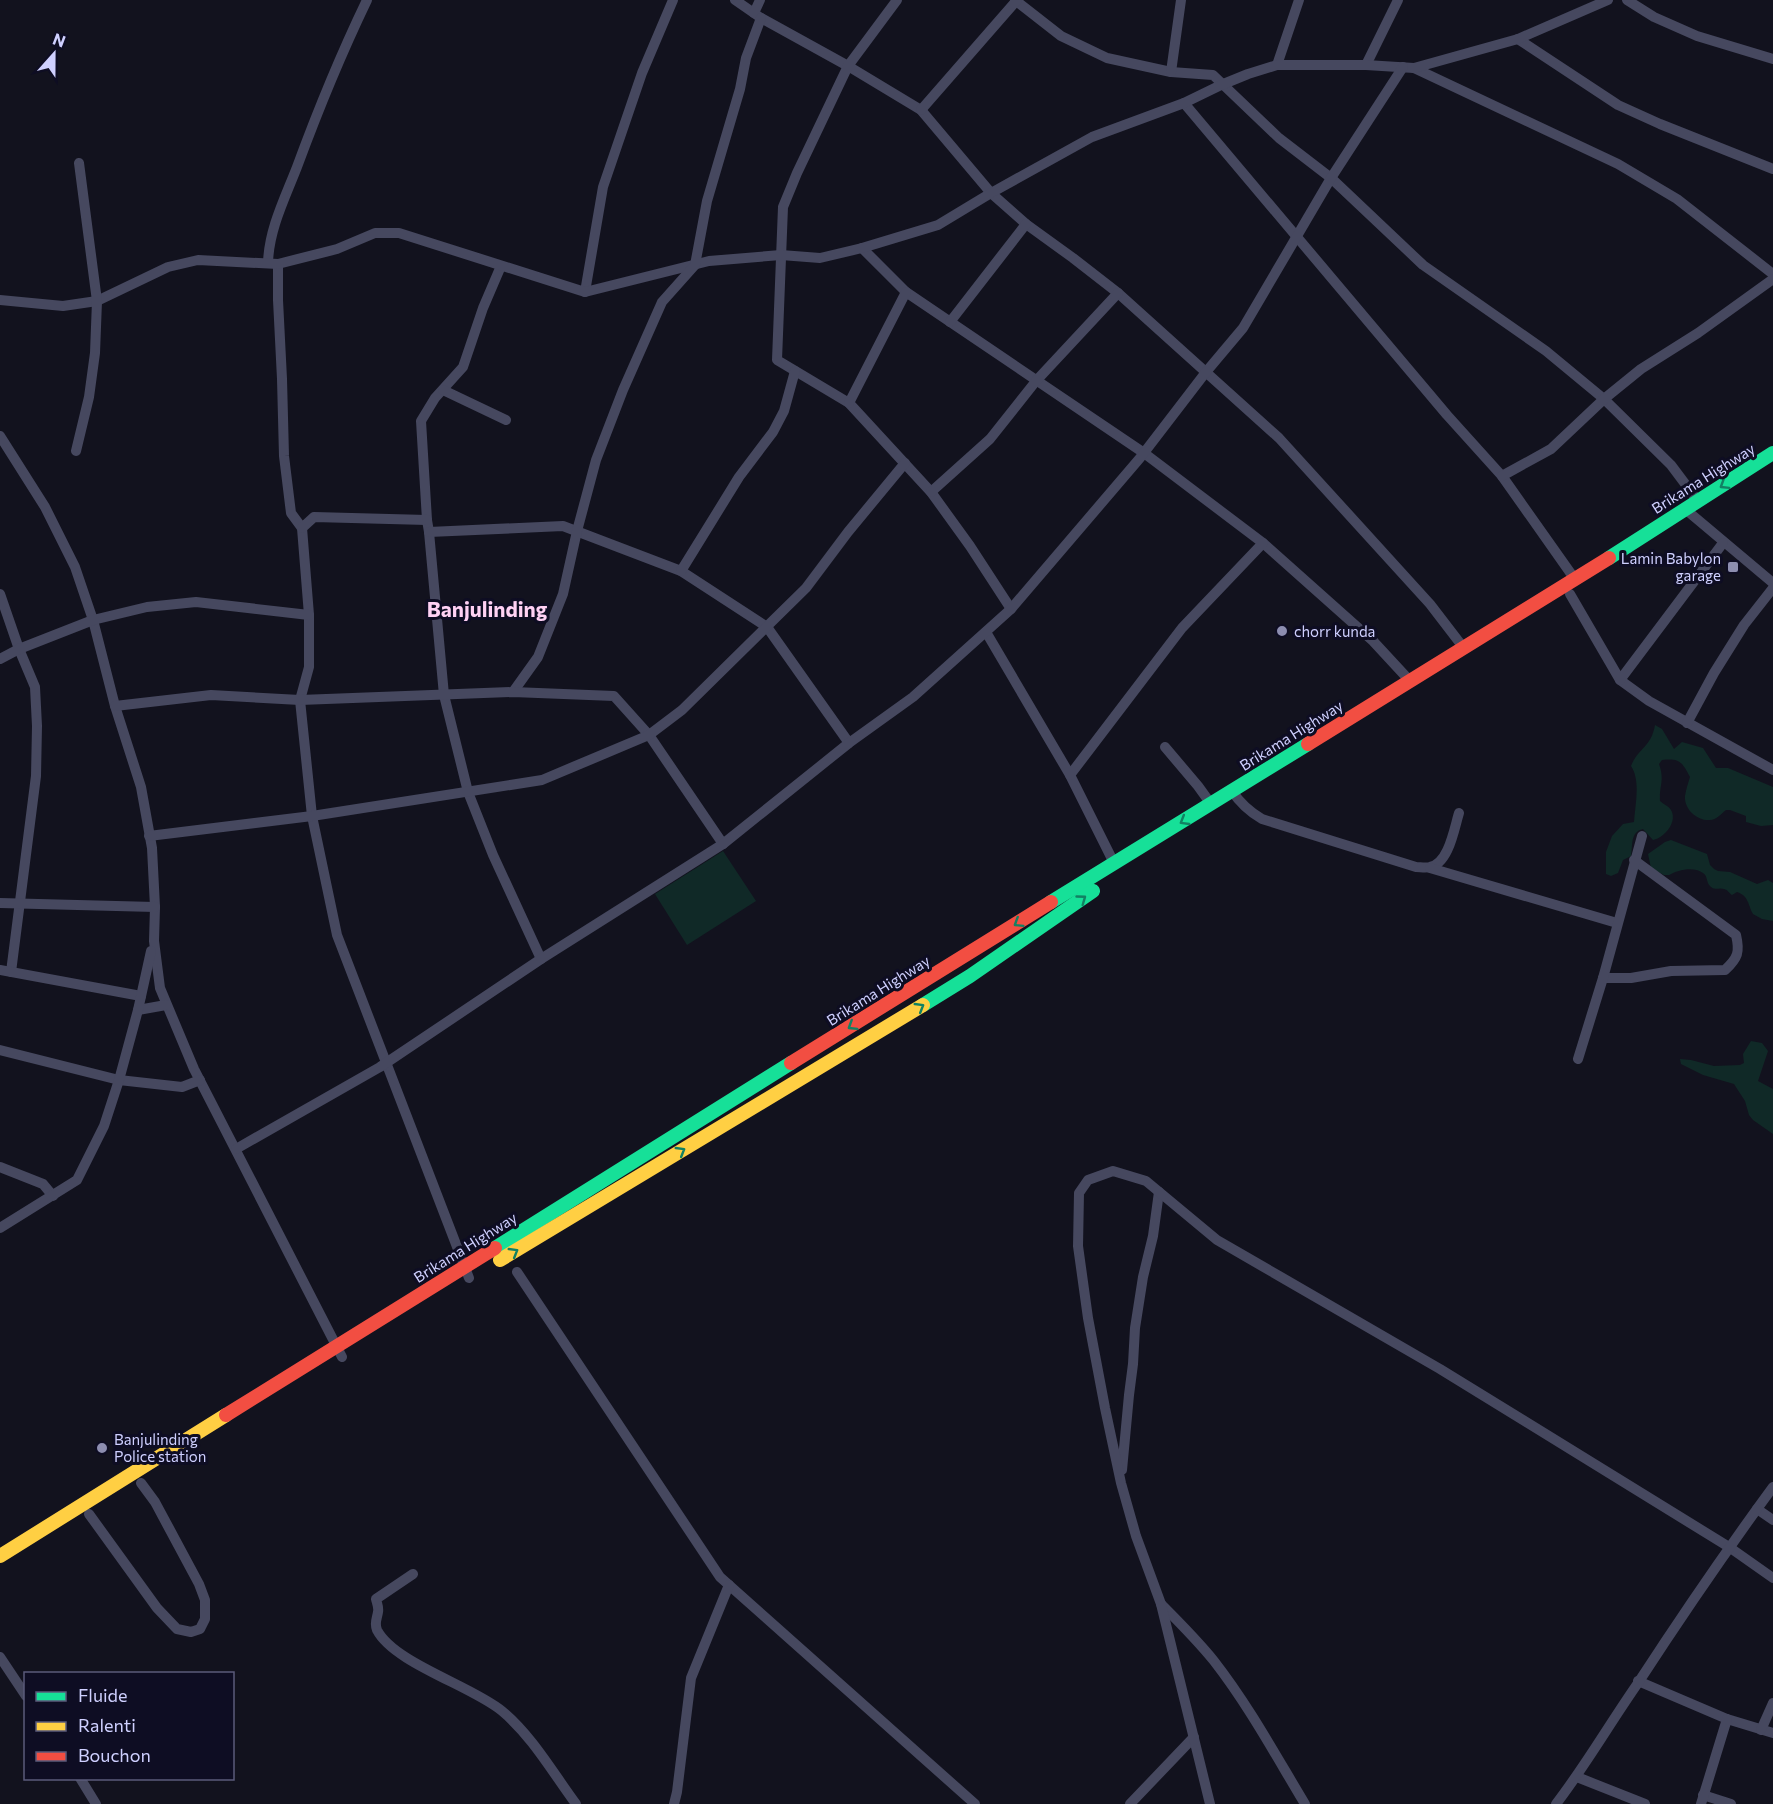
<svg xmlns="http://www.w3.org/2000/svg" width="1773" height="1804" font-family="Commissioner,sans-serif">
<style>
.green{fill:#102927}
.lines{fill:none;stroke-linecap:round;stroke-linejoin:round}
.street{stroke:#46485f;stroke-width:10}
.fast{stroke:#16e098;stroke-width:14}
.slow{stroke:#ffcf43;stroke-width:14}
.jam{stroke:#f24e42;stroke-width:14}
.oneway{stroke:#128163}
.poi-dot{fill:#8d8eb0;stroke:#0e0d23;stroke-width:2}
.labels{text-anchor:middle;dominant-baseline:central;stroke-width:6;stroke-linejoin:round;paint-order:stroke}
.street-label{font-size:15px;fill:#cfd0ff;stroke:#0e0d23}
.poi-label{font-size:15px;fill:#cfd0ff;stroke:#0e0d23;text-anchor:start}
.district-label{font-size:21px;font-weight:bold;fill:#ffd1f4;stroke:#0e0d23}
</style>
<rect width="100%" height="100%" fill="#12121e"/>
<g class="green">
<path d="M1655 725 1662 729 1674 749 1682 742 1703 748 1716 768H1728L1773 787V825L1761 826 1746 822V816L1730 810H1726C1721 814 1716 820 1710 820 1697 821 1684 809 1685 796 1686 790 1688 783 1690 777 1682 762 1680 758 1662 760L1659 764C1665 781 1659 785 1660 801 1664 805 1669 806 1671 810 1678 822 1664 838 1653 840L1643 829C1630 832 1633 845 1631 856L1623 860 1618 873 1611 876 1606 874V852L1612 836 1623 824 1634 822C1635 805 1641 781 1631 766 1638 748 1651 748 1655 725Z"/>
<path d="M1671 840 1707 854 1710 865 1714 869 1718 871 1730 872 1757 884 1768 880 1773 883V921L1762 919 1753 914C1748 905 1749 896 1737 892L1732 895C1729 893 1728 890 1724 889 1719 887 1714 891 1710 886 1706 882 1708 876 1703 873 1693 866 1678 870 1669 875H1664L1651 868 1648 854 1665 842Z"/>
<path d="M723 851 756 901 687 945 655 894Z"/>
<path d="M1751 1041 1762 1043 1768 1051 1758 1081 1773 1089V1134L1753 1120 1749 1115 1745 1101 1734 1084 1703 1075 1681 1064 1680 1059 1691 1060 1714 1066 1740 1065 1744 1063 1743 1054Z"/>
</g>
<g class="lines">
<g class="street">
<path d="M735 0 761 18 848 66 921 110 991 193 1026 224 1073 258 1118 293 1279 438 1430 604 1463 647"/>
<path d="M897 0 848 66 797 173 783 207 777 360 849 403 931 492 970 546 1011 609"/>
<path d="M1015 0 1061 36 1107 58 1171 72 1213 75 1279 138 1331 178 1423 265 1546 351 1604 399 1671 465 1698 501"/>
<path d="M1627 0 1654 17 1697 36 1773 59"/>
<path d="M754 13 760 0"/>
<path d="M1518 39 1618 105 1660 124 1773 169"/>
<path d="M1277 65 1299 0"/>
<path d="M1366 65 1398 0"/>
<path d="M1414 68 1618 164 1677 199 1773 274"/>
<path d="M1171 72 1181 0"/>
<path d="M1184 103 1447 415 1502 476 1574 578"/>
<path d="M921 110 1017 0"/>
<path d="M862 248 906 292 1144 453 1263 543 1373 641 1410 681"/>
<path d="M268 263C269 229 285 198 297 167 318 110 341 54 367 0"/>
<path d="M278 264V300L282 379 284 456 291 513 302 528 309 615V667L300 700 312 816 337 935 469 1278"/>
<path d="M501 266 483 308 463 367 435 398 421 421 427 520 429 532 444 695 468 792 493 855 541 959"/>
<path d="M585 292 603 187 642 73 673 0"/>
<path d="M0 300 63 306 97 301 168 267 198 260 278 264 337 249 375 233H399L585 292 709 261 781 255 820 258 862 248 938 225 991 193 1092 137 1184 103 1221 85 1248 74 1277 65H1366L1414 68 1518 39 1608 0"/>
<path d="M950 322 1026 224"/>
<path d="M443 390 506 420"/>
<path d="M849 403 906 292"/>
<path d="M0 436 45 507 75 567 93 620 115 706 141 787 152 848 155 907 154 941 160 988 194 1069 342 1357"/>
<path d="M76 451 89 397 95 353 97 301 79 163"/>
<path d="M1502 476 1551 449 1604 399 1641 369 1698 333 1773 279"/>
<path d="M931 492 990 439 1036 381 1118 293"/>
<path d="M1685 509 1773 583"/>
<path d="M302 528 314 517 427 520"/>
<path d="M429 532 563 526 681 571 767 627 849 743"/>
<path d="M681 571 739 477 773 432 784 411 795 371"/>
<path d="M0 594 19 649 35 687 37 726 36 776 11 972"/>
<path d="M1570 594 1620 680 1649 701 1773 770"/>
<path d="M986 632 1070 775 1114 863"/>
<path d="M0 659 19 649 93 620 147 607 196 602 309 615"/>
<path d="M1620 680 1723 543"/>
<path d="M513 692 538 657 563 594 577 531 596 460 623 390 662 302 695 265 707 201 740 89 746 58 761 18"/>
<path d="M115 706 211 695 300 700 513 692 614 696 649 735 723 844"/>
<path d="M1687 723 1714 673 1744 625 1773 588"/>
<path d="M1165 747 1198 786 1211 804"/>
<path d="M1070 775 1182 628 1263 543"/>
<path d="M1232 791C1240 803 1250 812 1262 819L1416 867C1420 867 1426 868 1430 867 1449 863 1454 829 1459 813"/>
<path d="M149 836 312 816 542 780 649 735 682 710 806 588 848 532 905 463"/>
<path d="M1430 868 1617 923"/>
<path d="M0 903 155 907"/>
<path d="M0 970 141 996"/>
<path d="M1603 978H1631L1671 971 1725 970C1738 958 1740 952 1736 935L1634 860"/>
<path d="M138 1010 166 1005"/>
<path d="M0 1050 119 1080 182 1087 200 1080"/>
<path d="M1578 1059 1603 978 1642 836"/>
<path d="M236 1149 380 1067 541 959 723 844 849 743 913 697 1011 609 1140 458 1206 372 1243 328 1331 178 1403 67"/>
<path d="M0 1167 43 1184 53 1196"/>
<path d="M0 1228 77 1180 104 1126 119 1080 138 1010 151 951"/>
<path d="M517 1272 720 1577 975 1804"/>
<path d="M1122 1470 1129 1395 1133 1364 1135 1328 1143 1277 1153 1236 1159 1192"/>
<path d="M1757 1509 1773 1520"/>
<path d="M89 1514 157 1608 177 1629 191 1632 200 1629 205 1619V1600L199 1584 155 1502 141 1483"/>
<path d="M413 1574 376 1599C377 1603 379 1608 378 1612 377 1619 374 1623 377 1630 394 1663 472 1686 502 1711 532 1736 553 1773 576 1804"/>
<path d="M1161 1604C1179 1622 1198 1641 1214 1661 1249 1706 1276 1756 1305 1804"/>
<path d="M0 1657 26 1696"/>
<path d="M1638 1681 1727 1719 1773 1733"/>
<path d="M1761 1730 1773 1703"/>
<path d="M1577 1777 1645 1804"/>
<path d="M80 1778 96 1804"/>
<path d="M1703 1795 1731 1804"/>
<path d="M674 1804 677 1792 691 1678 729 1585"/>
<path d="M1130 1804 1194 1737"/>
<path d="M1210 1804 1161 1604 1136 1536 1121 1483 1105 1408 1088 1318 1078 1246 1079 1193 1088 1180 1113 1171 1146 1181 1217 1240 1440 1369 1729 1547 1773 1578"/>
<path d="M1556 1804C1586 1765 1610 1723 1638 1683 1681 1617 1726 1551 1773 1487"/>
<path d="M1701 1804 1727 1719"/>
</g>
<g class="fast">
<path d="M1609 558 1773 453"/>
<path d="M1051 902 1308 744"/>
<path d="M923 1005 970 976 1093 891"/>
<path d="M495 1248 791 1063"/>
</g>
<g class="slow">
<path d="M500 1260 923 1005"/>
<path d="M0 1556 226 1415"/>
</g>
<g class="jam">
<path d="M1308 744 1609 558"/>
<path d="M791 1063 1051 902"/>
<path d="M226 1415 495 1248"/>
</g>
</g>
<defs><path id="oneway-chevron" d="M-2-3.5L2.5 0L-2 3.5" fill="none" stroke-width="1.6" stroke-linecap="round" stroke-linejoin="round" transform="scale(1.5)"/></defs>
<g class="oneway">
<use href="#oneway-chevron" transform="translate(1724 485) rotate(148)"/>
<use href="#oneway-chevron" transform="translate(1184 821) rotate(149)"/>
<use href="#oneway-chevron" transform="translate(1082 899) rotate(-36)"/>
<use href="#oneway-chevron" transform="translate(1018 923) rotate(148)"/>
<use href="#oneway-chevron" transform="translate(920 1007) rotate(-31)"/>
<use href="#oneway-chevron" transform="translate(852 1026) rotate(148)"/>
<use href="#oneway-chevron" transform="translate(681 1151) rotate(-31)"/>
<use href="#oneway-chevron" transform="translate(514 1252) rotate(-31)"/>
</g>
<g class="poi-dot">
<rect x="1727" y="561" width="12" height="12" rx="3"/>
<circle cx="1282" cy="631" r="6"/>
<circle cx="102" cy="1448" r="6"/>
</g>
<g class="labels">
<g class="street-label">
<text transform="translate(1703 478) rotate(-32)">Brikama Highway</text>
<text transform="translate(1291 735) rotate(-32)">Brikama Highway</text>
<text transform="translate(878 990) rotate(-32)">Brikama Highway</text>
<text transform="translate(465 1247) rotate(-32)">Brikama Highway</text>
</g>
<g class="poi-label">
<text x="1721" y="558" text-anchor="end">Lamin Babylon<tspan x="1721" dy="17">garage</tspan></text>
<text x="1294" y="631">chorr kunda</text>
<text x="114" y="1439">Banjulinding<tspan x="114" dy="17">Police station</tspan></text>
</g>
<g class="district-label">
<text x="487" y="608">Banjulinding</text>
</g>
</g>
<rect x="24" y="1672" width="210" height="108" fill="#0e0d23" stroke="#5b5b7b" stroke-width="1.5"/>
<rect x="36" y="1692" width="30" height="9" fill="#16e098" stroke="#5b5b7b" stroke-width="1.5"/>
<text x="78" y="1702" font-size="18" fill="#cfd0ff">Fluide</text>
<rect x="36" y="1722" width="30" height="9" fill="#ffcf43" stroke="#5b5b7b" stroke-width="1.5"/>
<text x="78" y="1732" font-size="18" fill="#cfd0ff">Ralenti</text>
<rect x="36" y="1752" width="30" height="9" fill="#f24e42" stroke="#5b5b7b" stroke-width="1.5"/>
<text x="78" y="1762" font-size="18" fill="#cfd0ff">Bouchon</text>
<g transform="translate(54 54) rotate(21)" stroke="#0e0d23" stroke-width="4.5" paint-order="stroke">
<path d="M0-4.5L10 22L0 15L-10 22Z" fill="#cfd0ff"/>
<text y="-9" font-size="16" font-weight="bold" text-anchor="middle" fill="#cfd0ff">N</text>
</g>
</svg>
